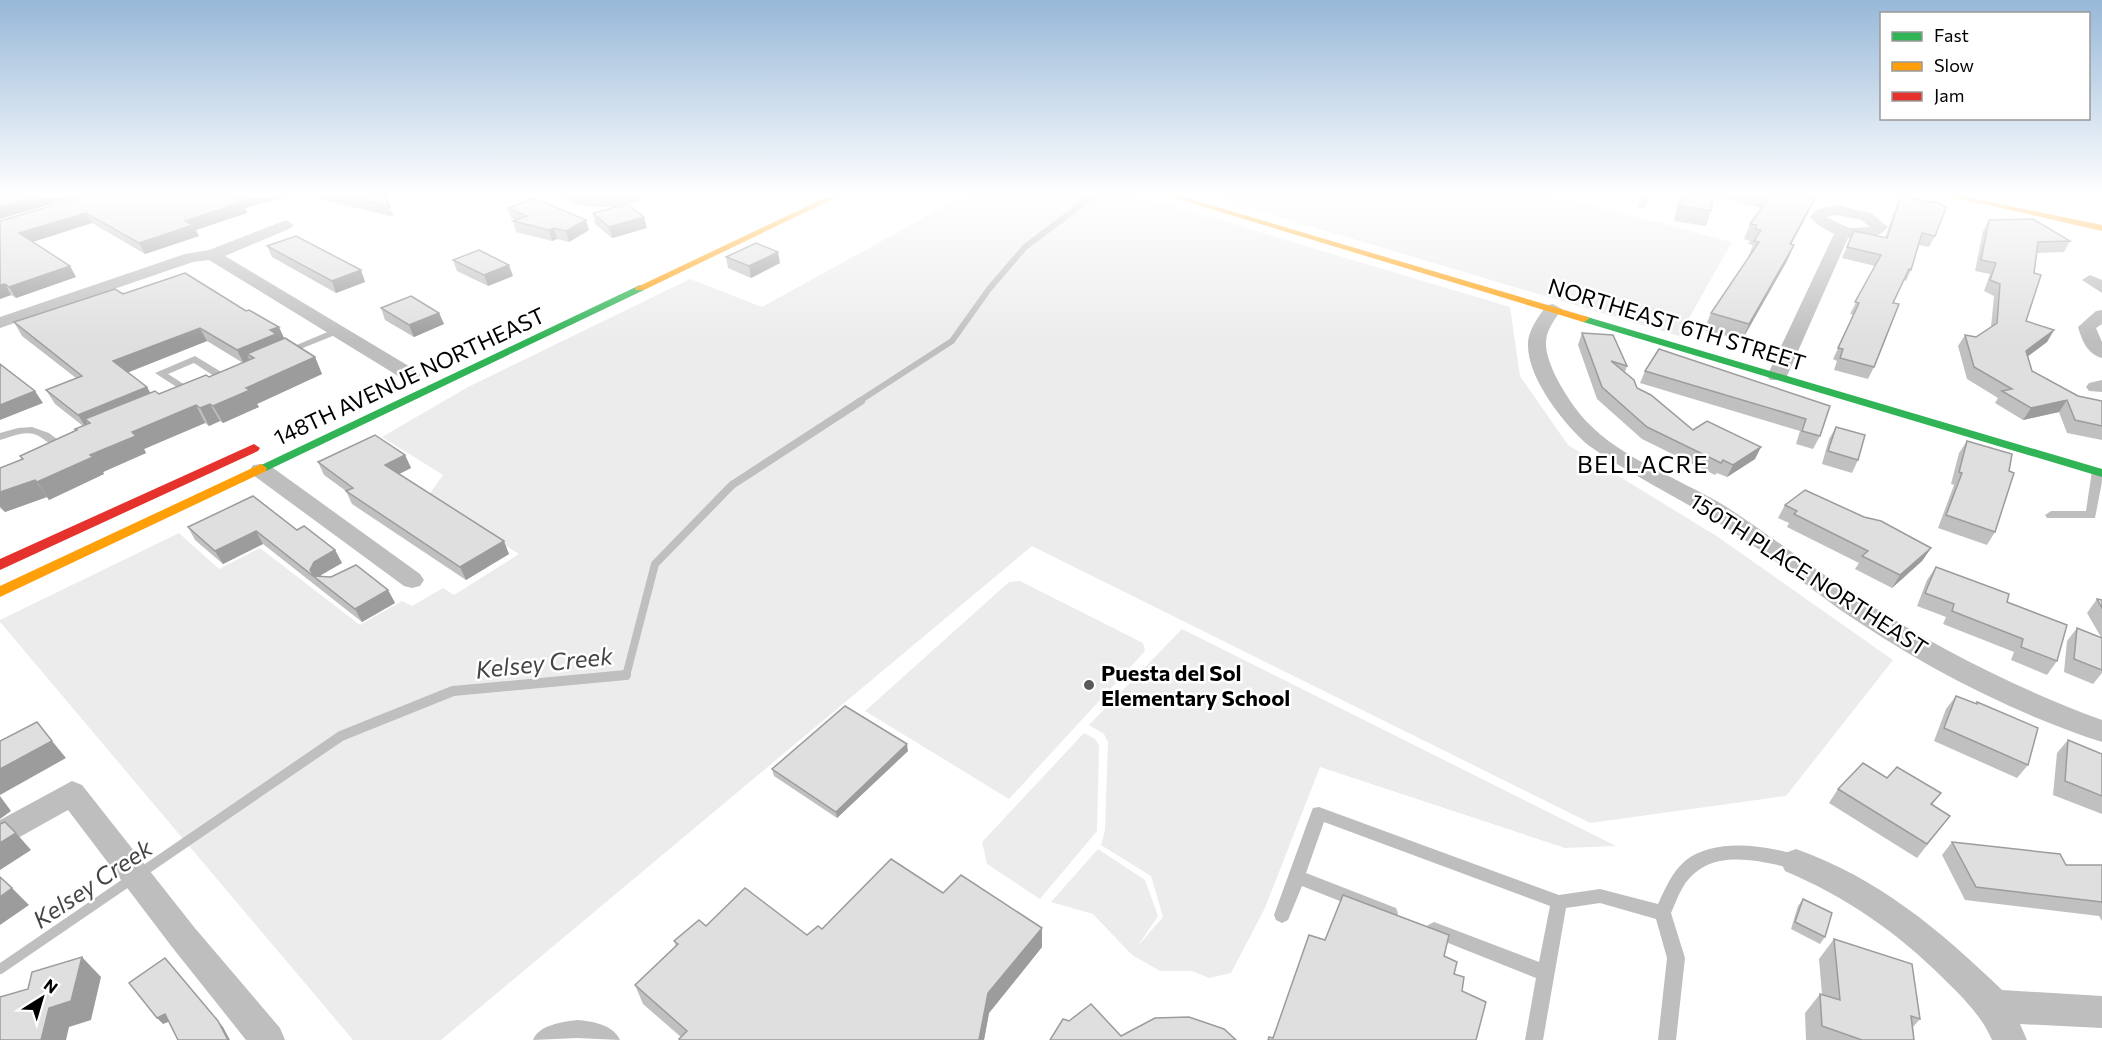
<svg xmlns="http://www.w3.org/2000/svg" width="2102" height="1040" font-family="Commissioner,sans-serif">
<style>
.green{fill:#ececec}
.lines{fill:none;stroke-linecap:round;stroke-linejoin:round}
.stream-far2{stroke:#bfbfbf;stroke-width:6}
.stream-far1{stroke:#bfbfbf;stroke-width:8}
.stream{stroke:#bfbfbf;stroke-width:10}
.lane{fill:#bebebe;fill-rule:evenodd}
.street{fill:#bebebe;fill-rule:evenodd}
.fast{fill:#30b455;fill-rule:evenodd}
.slow{fill:#ff9f0a;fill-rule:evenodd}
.jam{fill:#e5322d;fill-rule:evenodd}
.wall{fill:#c0c0c0;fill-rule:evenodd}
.shaded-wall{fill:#9c9c9c}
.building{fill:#dfdfdf;stroke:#9c9c9c;stroke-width:1.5}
.poi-dot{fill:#595959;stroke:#fff;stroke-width:2}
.labels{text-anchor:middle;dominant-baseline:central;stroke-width:5;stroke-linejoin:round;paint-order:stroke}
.street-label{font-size:22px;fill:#000;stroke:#fff}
.poi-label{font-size:22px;font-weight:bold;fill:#000;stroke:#fff;text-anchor:start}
.neighbourhood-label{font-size:24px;letter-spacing:1.5px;fill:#000;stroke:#fff}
.water-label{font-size:24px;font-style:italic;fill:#444;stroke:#fff}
</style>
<rect width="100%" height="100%" fill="#fff"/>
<g class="green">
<path d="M963 196H1139L1510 307 1520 376 1568 445 1718 537 1893 660 1786 796 1590 823 1032 546 441 1040H353L0 622V620L179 533 219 569 260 548 360 625 402 601 412 606 443 588 454 595 519 554 428 496 443 475 382 437 468 387 690 279 762 307Z"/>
<path d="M1209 196H1556L1732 242 1679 336Z"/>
<path d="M1020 581 1143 643 1145 651 1009 799 865 711 1009 582Z"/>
<path d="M1182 629 1616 846 1565 848 1320 767 1265 908 1231 973 1209 978 1192 971H1160L1132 955 1093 914 1051 902 1098 849 1145 880 1158 916 1137 947 1163 917 1151 876 1101 845 1105 830 1108 742 1104 734 1089 725Z"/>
<path d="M1084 733 1095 739 1099 745 1097 831 1040 899 987 864 982 842Z"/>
</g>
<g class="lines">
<path class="stream-far2" d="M858 402 952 341 989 289 1025 247 1093 196"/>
<path class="stream-far1" d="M623 676H626L655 564 732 485 861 401"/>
<path class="stream" d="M0 969 341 736 453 691 626 675"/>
<g class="lane">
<path d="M1642 196H1650L1646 207 1642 209 1638 207Z"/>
<path d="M337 328 340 329V333L288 354H282L280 352Z"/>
<path d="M195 356 228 376V380H220L194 363 168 374 193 390 194 392 189 395 155 373Z"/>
<path d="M32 427 49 433 66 446 64 448C52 450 45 437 34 434 22 431 11 437 0 440V433L18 428Z"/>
<path d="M2098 468 2102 469V482L2095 518H2047L2045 515 2051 511H2086L2092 471Z"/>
<path d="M1319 807 1559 895 1600 889 1658 904C1665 889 1672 872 1685 861 1714 837 1769 845 1802 857L1804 862 1802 867 1796 869C1757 861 1709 846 1683 887 1678 895 1675 904 1671 913L1685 958 1676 1040H1658L1667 958 1656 919 1600 903 1566 908 1543 1040H1525L1536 978 1428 935 1425 930 1428 925 1434 922 1539 962 1550 906 1324 822 1306 873 1396 908 1398 913 1396 918 1390 921 1302 886 1288 920 1282 923 1276 920 1274 915 1311 813 1313 808Z"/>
<path d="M577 1020C592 1021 614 1025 620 1040L577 1038 533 1040C539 1025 562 1022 577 1020Z"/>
</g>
<g class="street">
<path d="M561 196H645C632 210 574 211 561 196Z"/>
<path d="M1837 205 1871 213 1888 227C1878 239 1863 240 1848 238L1787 376 1784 380H1770L1767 376 1834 234 1818 225 1810 217 1817 209ZM1837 215 1861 220 1870 227 1849 228 1826 217Z"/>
<path d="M286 220 294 225 291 228 225 256 417 371 420 375 417 379H403L209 260 193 262 0 328V317L185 254 209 250Z"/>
<path d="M2090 275 2102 280V293L2082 280Z"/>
<path d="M1553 304 1562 309C1555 319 1547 329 1546 341 1544 364 1571 405 1586 421 1623 460 1679 478 1725 506 1773 537 1818 573 1867 603 1941 650 2020 690 2102 720V742C2009 712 1919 664 1839 609 1804 584 1772 557 1736 534 1688 502 1635 478 1588 445 1564 424 1526 377 1528 342 1529 329 1539 316 1547 305Z"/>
<path d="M2102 310V324L2096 328 2102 342V358C2087 354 2082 340 2078 327L2096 311Z"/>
<path d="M2102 380V392L2089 391 2086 387 2089 383Z"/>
<path d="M261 464 269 465 420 574 424 580 420 586 412 588 404 586 253 475 250 470 253 465Z"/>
<path d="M72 781 82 785 194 927 280 1028 285 1040H246L172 947 68 810 0 848V820Z"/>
<path d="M1796 849C1878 878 1940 930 2002 990L2102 996V1028L2020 1024 2027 1040H1992C1981 1015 1964 999 1944 979 1897 932 1846 897 1785 871L1781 862 1785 853Z"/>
</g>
<g class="fast">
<path d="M640 285 645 288 644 290 266 471H256L255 468Z"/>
<path d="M1584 316 2102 469V477L1580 321 1579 319Z"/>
</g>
<g class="slow">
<path d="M829 196H839L644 290H636L635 288Z"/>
<path d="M1168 196H1180L1588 317 1589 319 1584 322 1580 321Z"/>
<path d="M1948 196H1962L2102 225V231Z"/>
<path d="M261 464 267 468 266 471 0 597V586Z"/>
</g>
<path class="jam" d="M254 444 260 448 258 451 0 570V559Z"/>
</g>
<g class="wall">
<path d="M85 196H290L245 208 247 213 196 230 199 236 145 254 92 223 32 242 70 266 76 277 16 298 11 295 0 299V221Z"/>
<path d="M308 196H385L394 217Z"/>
<path d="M1679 196H1817L1791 244 1794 245 1787 261 1742 340 1704 330 1711 313 1749 257H1748L1753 245 1748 244 1750 241 1744 239 1750 224 1761 208 1713 196 1711 211 1706 226 1674 221Z"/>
<path d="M1901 196 1935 236 1929 247 1919 245 1911 270 1906 281 1904 280 1893 303 1874 367 1868 379 1834 370 1837 361 1833 359 1854 315 1850 314 1875 266 1842 258 1854 231 1885 238 1897 203Z"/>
<path d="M508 208 589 230 569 242 557 239 552 241 516 232 513 221 515 220 511 218Z"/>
<path d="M593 213 644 217 647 228 612 238 595 224Z"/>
<path d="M1989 220 2070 241 2064 252 2037 253 2026 321 2054 330 2047 342 2028 356 2032 371 2078 396 2102 401V440L2067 433 2059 412 2023 420 1995 403 1998 398 1967 379 1958 346 1965 335 1976 337 1991 327 1994 296 1984 291 1990 274 1975 271 1983 231Z"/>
<path d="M267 246 361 270 365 282 336 293 272 257Z"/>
<path d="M726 257 780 263 751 278 728 268Z"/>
<path d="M453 260 513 276 488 286 457 271Z"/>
<path d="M123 294 284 339 315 357 322 374 257 404 259 407 223 423 220 421 209 426 205 423 144 449 146 453 103 472 104 474 49 500 47 497 5 512 0 508V468L22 459 20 456 76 431 75 429 83 426 55 404 46 390 76 378 22 336 14 322ZM207 341 243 363 209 377 159 394 150 393 147 387 127 373Z"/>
<path d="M381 308 439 313 444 324 414 337 385 320Z"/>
<path d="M1582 333 1627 366 1625 372 1637 388 1693 430 1755 459 1727 477 1717 473 1715 475 1642 439 1597 399 1578 345Z"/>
<path d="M1645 371 1830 406 1820 436 1813 449 1796 444 1800 431 1640 383Z"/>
<path d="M1836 427 1858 460 1852 473 1822 464 1829 439Z"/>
<path d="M1967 441 1995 532 1987 545 1938 528 1954 485 1951 484 1959 453Z"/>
<path d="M405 455 411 468 399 474 509 554 466 580 352 504 346 491 324 475 318 462Z"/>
<path d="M1785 505 1931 548 1922 561 1892 588 1855 569 1859 563 1787 527 1789 523 1778 518Z"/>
<path d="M188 527 297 530 335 550 342 563 321 575 320 576 388 590 395 603 362 622 263 544 223 564 195 540Z"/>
<path d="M1936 567 2007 602 2057 661 2047 675 2011 660 2014 652 1943 624 1946 617 1917 606 1927 580Z"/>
<path d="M2097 599 2102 600V673L2093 684 2064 672 2067 641 2077 628 2101 637 2087 613Z"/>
<path d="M1956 696 1976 704 1977 702 2028 765 2017 778 1934 741 1946 709Z"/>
<path d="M2068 740 2102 754V814L2053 795 2057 753Z"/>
<path d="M908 751 837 818 774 776 772 769Z"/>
<path d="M1887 778 1941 793 1932 805 1950 816 1917 858 1829 803 1838 789Z"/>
<path d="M1952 842 2066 865H2102V921L2099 916 1965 900 1942 855Z"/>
<path d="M943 893 1042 947 989 1013 984 1040H679V1039L681 1037 643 1004 635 985 676 946 674 941 706 926 807 935 822 929Z"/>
<path d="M1803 899 1825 937 1820 944 1791 929 1798 906Z"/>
<path d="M1834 939 1920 1019 1913 1027 1914 1040H1806L1805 1013 1820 994H1822L1819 959Z"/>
</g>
<g class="shaded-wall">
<path d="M39 196H80L0 219V207Z"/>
<path d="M247 196H290L245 208 247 213 196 230 199 236 145 254 139 243 235 199Z"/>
<path d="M1816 196H1817L1783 260 1790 244Z"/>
<path d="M86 213 92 223 26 244 19 233Z"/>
<path d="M644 217 647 228 612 238 609 227Z"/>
<path d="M586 220 589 230 569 242 566 231Z"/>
<path d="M554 228 557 239 552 241 549 230Z"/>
<path d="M1794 245 1787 261 1742 340 1749 324Z"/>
<path d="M778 252 780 263 751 278 749 266Z"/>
<path d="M509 265 513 276 488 286 484 275Z"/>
<path d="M70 266 76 277 16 298 9 287Z"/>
<path d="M361 270 365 282 336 293 332 281Z"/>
<path d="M5 284 11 295 0 299V285Z"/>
<path d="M439 313 444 324 414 337 409 325Z"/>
<path d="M279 327 285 340 254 358 247 354 250 361 244 364 237 350 270 330Z"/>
<path d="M200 328 207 341 121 375 113 361Z"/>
<path d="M2054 330 2047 342 2019 363 2026 351Z"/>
<path d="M315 357 322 374 257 404 259 407 223 423 213 406 246 388Z"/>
<path d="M147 387 155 401 85 419 90 427 87 429 78 415Z"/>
<path d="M35 391 43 403 0 420V405Z"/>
<path d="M2067 400 2059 412 2023 420 2031 408Z"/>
<path d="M210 404 220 421 209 426 200 408Z"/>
<path d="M196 405 205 423 144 449 146 453 103 472 104 474 49 500 37 482 132 432Z"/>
<path d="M1761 447 1755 459 1727 477 1733 465Z"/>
<path d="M405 455 411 468 391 478 385 465Z"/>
<path d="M35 480 47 497 5 512 0 506V492Z"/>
<path d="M256 531 263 544 223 564 215 551Z"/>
<path d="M504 541 509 554 466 580 460 567Z"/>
<path d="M1931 548 1922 561 1892 588 1900 575Z"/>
<path d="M335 550 342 563 321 575 319 580 313 576 310 570 314 562Z"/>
<path d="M388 590 395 603 362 622 355 609Z"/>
<path d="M52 741 66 758 0 795V769Z"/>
<path d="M907 744 908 751 837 818 836 812Z"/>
<path d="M0 796 11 811 0 819Z"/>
<path d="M16 833 31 850 0 870V843Z"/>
<path d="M12 888 29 905 0 925V897Z"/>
<path d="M1042 928V947L989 1013 984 1040H979L988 993Z"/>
<path d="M82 957 101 977 91 1020 69 1027 66 1040H41L49 1008Z"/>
<path d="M171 965 223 1027 230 1040H228Z"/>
<path d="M165 1014 171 1021 163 1024 157 1018Z"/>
</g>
<g class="building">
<path d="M0 196H39L0 207Z"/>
<path d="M85 196H247L235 199 242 202 185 221 193 225 139 243 86 213 19 233 70 266 9 287 5 284 0 285V221Z"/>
<path d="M344 196H385L390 207Z"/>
<path d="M1681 196H1713L1711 211 1680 206Z"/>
<path d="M1770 196H1816L1790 244 1794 245 1749 324 1711 313 1759 242 1754 241 1761 230 1755 229 1757 225 1750 224Z"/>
<path d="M1901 196H1909L1925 202H1938L1946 208 1935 236 1922 233 1911 270 1909 269 1893 303 1899 304 1874 367 1840 358 1843 349 1838 348 1859 303 1855 302 1881 255 1847 247 1854 231 1887 238Z"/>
<path d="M534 198 586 220 566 231 554 228 549 230 513 221 527 216 508 208Z"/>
<path d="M627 204 644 217 609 227 593 213Z"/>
<path d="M2033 219 2070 241 2038 242 2034 273 2041 275 2026 321 2054 330 2026 351 2032 371 2078 396 2102 401V426L2075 420 2067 400 2031 408 2002 391 2012 389 1974 367 1965 335 1976 337 1997 323 2000 284 1990 280 1996 263 1981 260 1989 220Z"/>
<path d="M296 236 361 270 332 281 267 246Z"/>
<path d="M756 243 778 252 749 266 726 257Z"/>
<path d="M479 250 509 265 484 275 453 260Z"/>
<path d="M185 273 246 311 249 310 279 327 270 330 276 334 237 350 200 328 113 361 147 387 78 415 46 390 82 376 14 322 115 289 123 294Z"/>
<path d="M411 296 439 313 409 325 381 308Z"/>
<path d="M1582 333 1613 335 1627 366 1611 361 1634 380 1637 388 1651 395 1693 430 1707 421 1761 447 1733 465 1723 460 1721 463 1647 427 1602 387Z"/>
<path d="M285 338 315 357 246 388 250 390 213 406 210 404 200 408 196 405 132 432 136 436 90 455 93 457 37 482 35 480 0 492V468L23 459 20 456 77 430 75 429 90 423 85 419 155 391 159 394 206 375 209 377 254 358 247 354Z"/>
<path d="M1659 349 1830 406 1820 436 1802 431 1806 419 1645 371Z"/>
<path d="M0 364 35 391 0 405Z"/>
<path d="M1836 427 1865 435 1858 460 1828 451Z"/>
<path d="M375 435 405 455 385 465 504 541 460 567 346 491 353 488 318 462Z"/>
<path d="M1967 441 2012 454 2009 471 2014 473 1995 532 1946 515 1962 473 1959 472Z"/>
<path d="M1805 490 1864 517 1881 521 1931 548 1900 575 1862 556 1868 551 1794 514 1797 511 1785 505Z"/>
<path d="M253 496 297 530 304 526 335 550 314 562 310 570 314 576 331 577 356 565 388 590 355 609 256 531 215 551 188 527Z"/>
<path d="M1936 567 2009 594 2007 602 2067 625 2057 661 2021 647 2023 639 1952 611 1954 604 1925 593Z"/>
<path d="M2097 599 2102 600V608Z"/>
<path d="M2077 628 2102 638V670L2074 659Z"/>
<path d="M1956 696 1977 704V702L2038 728 2028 765 1944 728Z"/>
<path d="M845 706 907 744 836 812 772 769Z"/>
<path d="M37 722 52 741 0 769V741Z"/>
<path d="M2068 740 2102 754V796L2065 781Z"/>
<path d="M1863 763 1887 778 1897 767 1941 793 1931 804 1950 816 1927 844 1838 789Z"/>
<path d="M5 822 16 833 0 843V824Z"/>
<path d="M1952 842 2060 854 2066 865H2102V902L1976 887Z"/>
<path d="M891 859 943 893 961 875 1042 928 988 993 979 1040H680L679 1039 687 1031 635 985 678 944 674 941 699 920 706 926 745 888 807 935 818 926 822 929Z"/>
<path d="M0 877 12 888 0 897Z"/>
<path d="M1343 895 1449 935 1444 956 1457 962 1454 974 1464 977 1462 991 1486 1002 1476 1040H1268L1269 1037 1273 1038 1309 935 1325 940Z"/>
<path d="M1803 899 1832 913 1825 937 1795 922Z"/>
<path d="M1834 939 1912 964 1920 1019 1911 1016 1914 1040H1862L1822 1026 1820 994 1840 1000Z"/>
<path d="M82 957 71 1001 49 1008 41 1040H0V997L28 989 32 972Z"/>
<path d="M165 958 218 1021 228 1040H178L165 1014 157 1018 129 983Z"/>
<path d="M1091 1004 1121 1036 1155 1018 1189 1017 1224 1029 1236 1040H1050L1063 1019 1069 1021Z"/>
</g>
<linearGradient id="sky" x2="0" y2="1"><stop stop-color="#97b8d8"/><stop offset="0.57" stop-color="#fff"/><stop offset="1" stop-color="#fff" stop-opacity="0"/></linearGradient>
<rect width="2102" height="341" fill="url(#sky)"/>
<circle class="poi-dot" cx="1089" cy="685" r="6"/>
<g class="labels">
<g class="street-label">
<text transform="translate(1677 324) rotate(17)">NORTHEAST 6TH STREET</text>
<text transform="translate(409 376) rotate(-25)">148TH AVENUE NORTHEAST</text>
<text transform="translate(1809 574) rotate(33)">150TH PLACE NORTHEAST</text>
</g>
<g class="poi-label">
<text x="1101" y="672">Puesta del Sol<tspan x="1101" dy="25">Elementary School</tspan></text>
</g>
<g class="neighbourhood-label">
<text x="1643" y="463">BELLACRE</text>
</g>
<g class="water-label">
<text transform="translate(544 662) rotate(-6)">Kelsey Creek</text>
<text transform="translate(92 883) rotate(-34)">Kelsey Creek</text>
</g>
</g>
<rect x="1880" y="12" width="210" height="108" fill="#ffffff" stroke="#999999" stroke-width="1.5"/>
<rect x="1892" y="32" width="30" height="9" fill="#30b455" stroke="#999999" stroke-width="1.5"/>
<text x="1934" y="42" font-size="18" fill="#000000">Fast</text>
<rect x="1892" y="62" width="30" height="9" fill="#ff9f0a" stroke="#999999" stroke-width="1.5"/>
<text x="1934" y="72" font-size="18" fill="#000000">Slow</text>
<rect x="1892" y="92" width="30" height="9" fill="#e5322d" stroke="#999999" stroke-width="1.5"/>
<text x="1934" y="102" font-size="18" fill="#000000">Jam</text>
<g transform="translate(42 998) rotate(37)" stroke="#ffffff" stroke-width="4.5" paint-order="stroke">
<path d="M0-4.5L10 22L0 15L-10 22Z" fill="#000000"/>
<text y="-9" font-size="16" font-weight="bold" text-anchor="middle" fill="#000000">N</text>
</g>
</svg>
